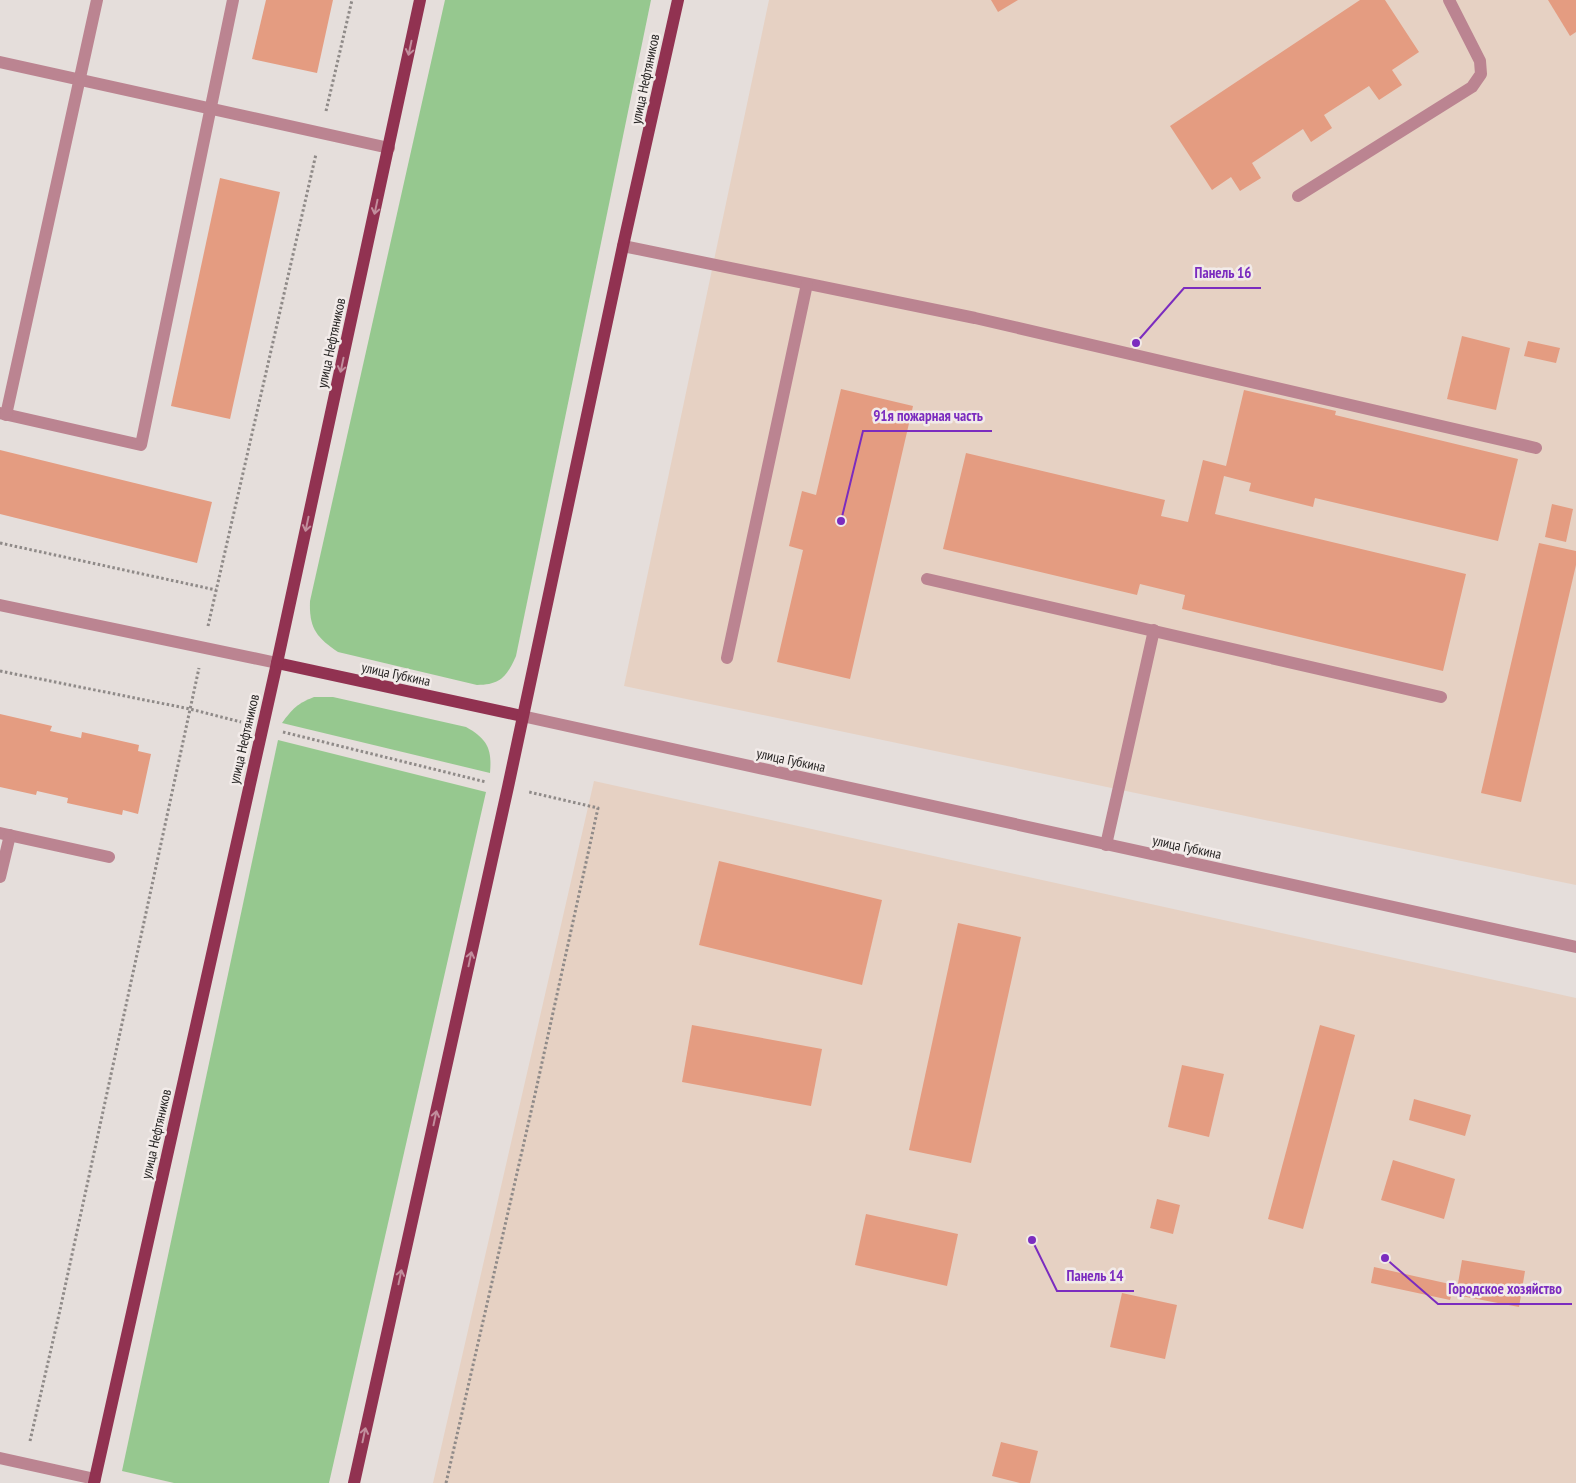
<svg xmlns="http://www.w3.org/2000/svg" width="1576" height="1483" font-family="'PT Sans Narrow',sans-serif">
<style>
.industrial{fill:#e6d1c3}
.green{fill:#96c88f}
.building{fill:#e49c81}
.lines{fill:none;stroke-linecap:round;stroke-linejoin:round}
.path{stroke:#8f8a88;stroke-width:3;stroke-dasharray:2.5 2.5;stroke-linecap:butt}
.minor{stroke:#bb8491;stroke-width:12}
.major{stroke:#913251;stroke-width:12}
.oneway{stroke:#c28e9d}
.labels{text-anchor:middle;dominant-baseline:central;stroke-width:5;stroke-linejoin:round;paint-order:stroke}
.street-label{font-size:14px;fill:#272524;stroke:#f2ebe9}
.leader{fill:none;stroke:#7b2cbf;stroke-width:2}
.callout-dot{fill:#7b2cbf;stroke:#f2ebe9;stroke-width:2}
.callout-label{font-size:15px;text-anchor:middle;font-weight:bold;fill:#7b2cbf;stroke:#f2ebe9;stroke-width:5;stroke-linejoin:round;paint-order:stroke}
</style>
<rect width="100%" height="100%" fill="#e5dedb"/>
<g class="industrial">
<path d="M769 0H1576V885L624 686Z"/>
<path d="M594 781 1576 998V1483H433Z"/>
</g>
<g class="green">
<path d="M445 0H651L516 656C507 676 501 685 477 685L338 652C316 637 309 628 310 601Z"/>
<path d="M314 697H333L466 727C488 739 492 750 490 773L282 723C292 709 298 703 314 697Z"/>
<path d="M278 740 486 792 329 1483H174L122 1471Z"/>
</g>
<g class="building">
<path d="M266 0H333L317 73 252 59Z"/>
<path d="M991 0H1018L998 12Z"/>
<path d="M1360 0H1385L1419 52 1392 70 1402 85 1379 100 1369 86 1324 115 1332 128 1311 142 1303 129 1252 163 1261 178 1240 191 1231 177 1212 190 1170 126Z"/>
<path d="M1548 0H1576V32L1570 36Z"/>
<path d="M220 178 280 192 230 419 171 406Z"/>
<path d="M1462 336 1510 348 1496 410 1447 399Z"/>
<path d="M1528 341 1560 348 1556 363 1524 356Z"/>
<path d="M841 389 913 406 850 679 777 662 803 550 789 546 802 491 816 495Z"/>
<path d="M1244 390 1336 411 1335 415 1518 459 1498 541 1315 498 1313 507 1249 491 1251 483 1224 476 1215 514 1466 574 1443 671 1182 609 1185 595 1140 584 1137 595 943 549 966 453 1165 500 1161 516 1188 522 1203 460 1226 466Z"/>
<path d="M0 450 212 502 197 563 0 514Z"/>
<path d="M1552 504 1573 509 1566 542 1545 537Z"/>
<path d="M1539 543 1576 551V565L1521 802 1481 793Z"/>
<path d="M0 714 52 726 50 731 81 738 82 732 139 745 138 751 151 754 138 814 123 810 122 815 67 803 68 798 37 791 36 795 0 787Z"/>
<path d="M719 861 882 900 862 985 699 945Z"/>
<path d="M958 923 1021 937 971 1163 909 1150Z"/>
<path d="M692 1025 822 1049 811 1106 682 1082Z"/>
<path d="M1320 1025 1355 1035 1303 1229 1268 1219Z"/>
<path d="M1182 1065 1224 1074 1209 1137 1168 1127Z"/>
<path d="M1414 1099 1471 1115 1465 1136 1409 1120Z"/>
<path d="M1393 1160 1455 1179 1444 1219 1381 1200Z"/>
<path d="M1157 1199 1180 1205 1173 1234 1150 1228Z"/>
<path d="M866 1214 958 1234 947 1286 855 1265Z"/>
<path d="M1462 1260 1525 1271 1519 1307 1456 1295Z"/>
<path d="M1374 1267 1454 1285 1450 1300 1371 1283Z"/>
<path d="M1122 1293 1177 1305 1165 1359 1110 1347Z"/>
<path d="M1001 1442 1038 1451 1030 1483H1020L992 1476Z"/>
</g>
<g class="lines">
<g class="path">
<path d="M326 111 352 0"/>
<path d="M0 543 216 590"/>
<path d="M208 626 316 154"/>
<path d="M0 671 190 709 241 722"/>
<path d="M283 732 486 782"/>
<path d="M30 1441 60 1310 199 668"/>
<path d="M446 1483 536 1090 598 808 529 792"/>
</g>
<g class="minor">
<path d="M0 62 389 148"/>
<path d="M1298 196 1472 87 1481 74 1480 61 1449 0"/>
<path d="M623 246 975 318 1536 448"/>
<path d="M0 413 141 445 233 0"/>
<path d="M6 415 97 0"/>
<path d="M927 579 1441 697"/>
<path d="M0 605 277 663"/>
<path d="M727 658 807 284"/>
<path d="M522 716 1576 947"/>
<path d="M0 833 109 857"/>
<path d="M1106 845 1154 630"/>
<path d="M0 877 10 835"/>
<path d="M0 1458 95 1479"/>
</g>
<g class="major">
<path d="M277 663 522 716"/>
<path d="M94 1483 277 663 420 0"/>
<path d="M354 1483 508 787 623 246 678 0"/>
</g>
</g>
<defs><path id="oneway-shaft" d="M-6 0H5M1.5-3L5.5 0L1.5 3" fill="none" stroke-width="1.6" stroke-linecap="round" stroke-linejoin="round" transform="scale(1.25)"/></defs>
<g class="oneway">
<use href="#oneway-shaft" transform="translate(410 48) rotate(102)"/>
<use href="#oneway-shaft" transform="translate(376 207) rotate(102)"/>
<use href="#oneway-shaft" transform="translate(342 365) rotate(102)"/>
<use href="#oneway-shaft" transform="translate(307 524) rotate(102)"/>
<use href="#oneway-shaft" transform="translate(470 959) rotate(-78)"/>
<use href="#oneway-shaft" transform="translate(435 1118) rotate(-78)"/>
<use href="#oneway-shaft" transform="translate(400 1277) rotate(-78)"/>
<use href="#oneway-shaft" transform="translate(364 1435) rotate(-78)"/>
</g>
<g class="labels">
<g class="street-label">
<text transform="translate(645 79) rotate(-78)">улица Нефтяников</text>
<text transform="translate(331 343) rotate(-78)">улица Нефтяников</text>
<text transform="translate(396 674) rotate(12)">улица Губкина</text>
<text transform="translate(244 739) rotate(-77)">улица Нефтяников</text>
<text transform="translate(791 760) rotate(12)">улица Губкина</text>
<text transform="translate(1187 847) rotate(12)">улица Губкина</text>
<text transform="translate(156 1134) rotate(-77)">улица Нефтяников</text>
</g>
</g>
<path class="leader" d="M1136 343L1184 288H1261M841 521L863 431H992M1032 1240L1057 1291H1134M1385 1258L1438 1304H1572"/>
<g class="callout-dot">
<circle cx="1136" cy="343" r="5"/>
<circle cx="841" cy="521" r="5"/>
<circle cx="1032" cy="1240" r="5"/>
<circle cx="1385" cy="1258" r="5"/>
</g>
<g class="callout-label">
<text x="1223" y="278">Панель 16</text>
<text x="928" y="421">91я пожарная часть</text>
<text x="1095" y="1281">Панель 14</text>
<text x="1505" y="1294">Городское хозяйство</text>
</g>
</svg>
